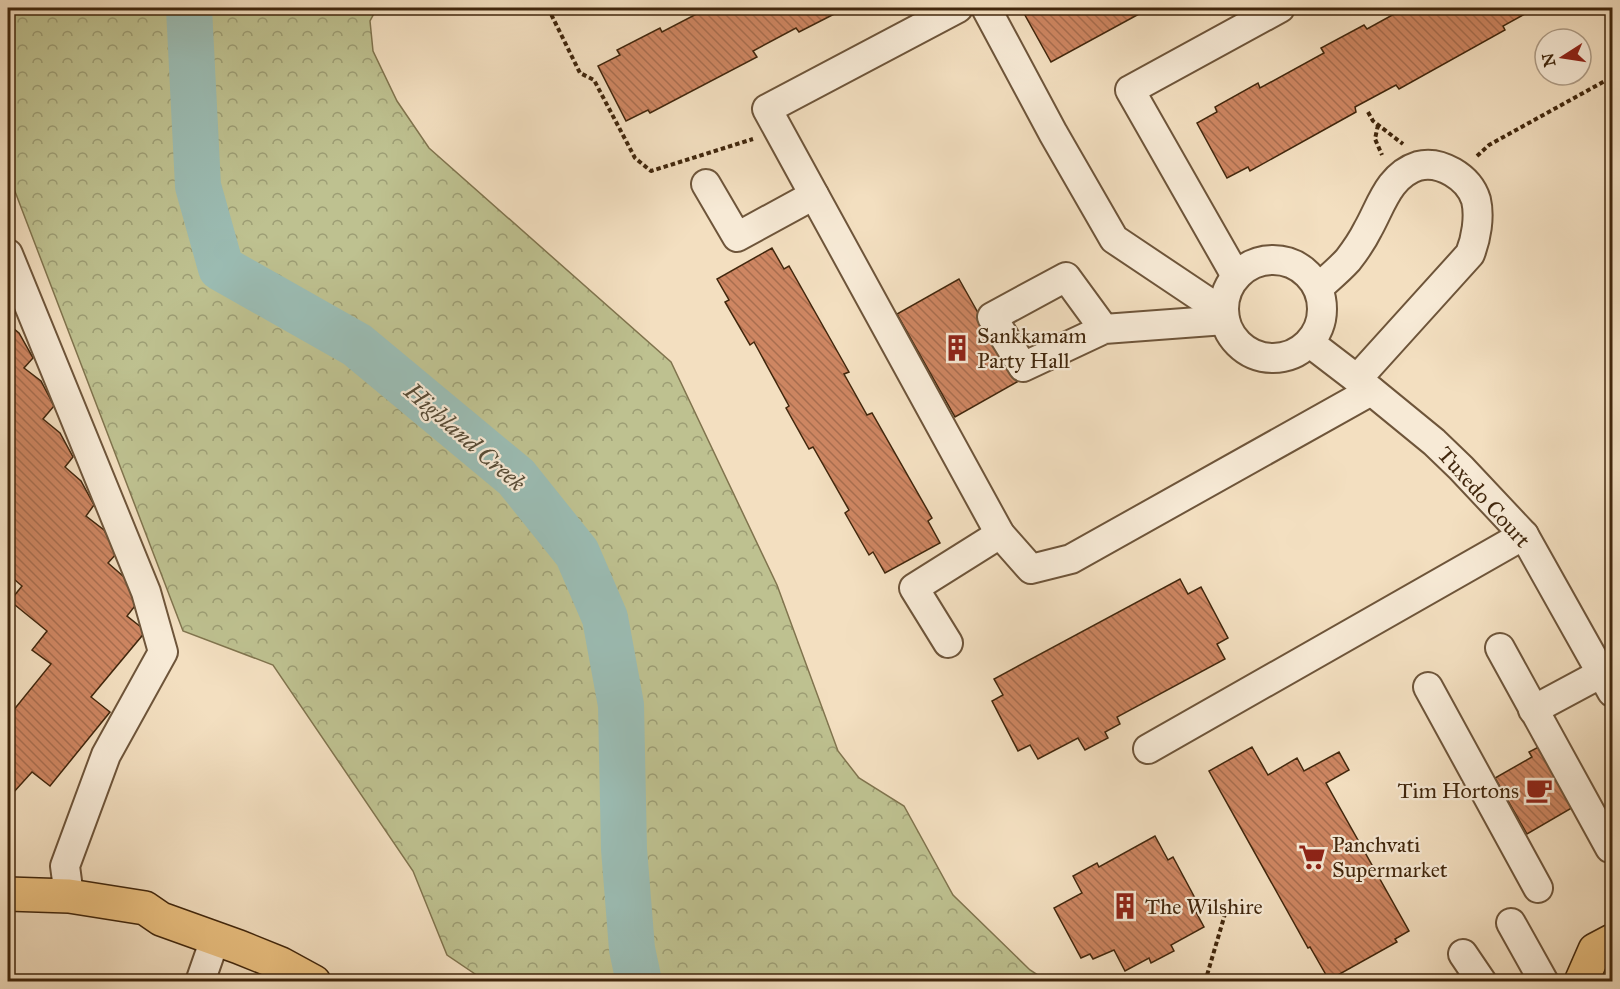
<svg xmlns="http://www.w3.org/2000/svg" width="1620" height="989" font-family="'IM FELL Great Primer',serif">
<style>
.forest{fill:url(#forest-crowns);stroke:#80744e;stroke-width:1.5}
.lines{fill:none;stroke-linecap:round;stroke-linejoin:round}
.river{stroke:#9bbcb3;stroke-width:46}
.building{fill:url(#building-back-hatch);stroke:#41270d;stroke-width:1.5}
.minor-casing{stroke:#6e553a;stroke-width:32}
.major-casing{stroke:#41270d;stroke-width:36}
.path{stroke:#41270d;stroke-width:4;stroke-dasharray:4.5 3;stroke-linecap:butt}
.minor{stroke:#f7ead6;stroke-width:28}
.major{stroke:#eac080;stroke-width:33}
.labels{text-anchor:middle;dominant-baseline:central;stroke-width:4.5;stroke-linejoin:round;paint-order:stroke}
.poi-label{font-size:22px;fill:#41270d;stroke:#f7ead6;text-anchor:start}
.street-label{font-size:22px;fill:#41270d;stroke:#f7ead6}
.water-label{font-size:24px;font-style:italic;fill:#584c36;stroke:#f7ead6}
</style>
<defs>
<pattern id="forest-crowns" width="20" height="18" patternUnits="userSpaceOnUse" patternTransform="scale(1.5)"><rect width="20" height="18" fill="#bec190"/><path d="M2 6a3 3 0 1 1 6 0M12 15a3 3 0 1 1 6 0" fill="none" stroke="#9c9d74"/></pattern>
<pattern id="building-back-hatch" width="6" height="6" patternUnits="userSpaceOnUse" patternTransform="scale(1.5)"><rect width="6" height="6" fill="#ce8662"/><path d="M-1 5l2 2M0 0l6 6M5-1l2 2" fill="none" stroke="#a96e4f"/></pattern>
</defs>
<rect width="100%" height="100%" fill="#f3dfc0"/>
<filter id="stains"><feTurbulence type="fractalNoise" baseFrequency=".00333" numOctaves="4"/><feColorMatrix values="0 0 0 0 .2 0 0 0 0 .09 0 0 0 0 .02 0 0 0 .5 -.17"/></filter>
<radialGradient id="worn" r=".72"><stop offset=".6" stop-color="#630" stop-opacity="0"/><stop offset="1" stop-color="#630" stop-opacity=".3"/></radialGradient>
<path class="forest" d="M8 8H377L370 21 373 51 397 101 429 148 671 362 777 585 838 751 859 778 904 806 953 895 1030 970 1047 981 487 982 447 955 413 871 273 665 183 631 11 181 8 176Z"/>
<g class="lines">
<path class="river" d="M189 8 198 186 221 268 357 345 516 477 577 553 605 618 621 705 624 849 632 949 639 982"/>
</g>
<g class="building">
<path d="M708 8H846L799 32 796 28 753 51 757 57 650 113 648 110 626 121 598 66 620 55 617 50 660 28 662 32Z"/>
<path d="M1021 8H1150L1051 62Z"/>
<path d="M1405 8H1521L1525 14 1503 26 1505 30 1399 89 1396 85 1355 107 1356 112 1250 171 1248 167 1227 178 1197 123 1217 112 1215 107 1258 83 1260 88 1324 53 1321 48 1364 25 1367 29Z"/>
<path d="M772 248 784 269 789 266 849 372 844 374 867 415 872 413 932 518 928 521 940 543 885 573 873 552 869 555 845 513 849 510 813 447 809 449 786 408 789 406 754 342 750 345 725 302 729 300 717 279Z"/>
<path d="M959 279 1017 382 955 417 897 314Z"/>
<path d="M8 324 19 333 33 358 24 368 41 381 54 406 43 419 60 433 73 457 65 467 81 481 94 505 86 516 104 530 117 553 108 563 124 577 138 602 127 616 146 631 91 697 110 712 50 786 32 772 13 793 8 788V717L51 664 32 650 47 631 10 601 22 586 8 574Z"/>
<path d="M1180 579 1188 594 1201 587 1228 638 1217 644 1225 659 1117 717 1120 724 1105 732 1108 738 1085 750 1078 738 1038 759 1030 745 1018 751 992 701 1003 695 994 679Z"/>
<path d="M1548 742 1582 802 1527 834 1495 778 1532 757 1529 752Z"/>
<path d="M1252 747 1268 775 1297 758 1304 771 1339 752 1349 770 1326 783 1409 931 1395 939 1397 942 1329 980 1310 947 1308 948 1209 771Z"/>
<path d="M1155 836 1168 860 1173 857 1196 900 1191 903 1204 927 1171 945 1174 951 1151 963 1149 958 1125 971 1114 950 1093 959 1090 954 1081 958 1054 908 1082 893 1073 876 1097 863 1099 867Z"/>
</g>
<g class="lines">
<defs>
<g id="minor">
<path d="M958 8 767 109 1000 534 1031 569 1071 559 1371 391"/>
<path d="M986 8 1053 133 1114 239 1223 312"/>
<path d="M706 184 737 237 814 195"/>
<path d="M8 254 146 592 163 652 106 755 65 866 69 896"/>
<circle cx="1273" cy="309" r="49"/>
<path d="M1236 276 1130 90 1280 8"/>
<path d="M1318 288C1328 279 1339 270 1348 260 1355 251 1363 239 1368 229 1381 206 1389 175 1418 166 1440 160 1469 177 1476 200 1480 217 1476 239 1470 254L1357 379"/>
<path d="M1104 329 1066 277 992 317 1023 367 1104 329 1225 320"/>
<path d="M1310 343 1357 379 1434 442 1461 468 1524 535 1612 692"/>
<path d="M948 643 914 588 1000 534"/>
<path d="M1500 648 1610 848"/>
<path d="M1428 687 1538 888"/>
<path d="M1533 710 1602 673"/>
<path d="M1148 749 1524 535"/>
<path d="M1511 923 1544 982"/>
<path d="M1463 954 1482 982"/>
<path d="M200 982 215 939"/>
</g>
<g id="major">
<path d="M8 894 69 896 145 908 161 919 239 947 281 964 314 982"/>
<path d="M1581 982 1595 950 1612 941"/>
</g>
</defs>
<use href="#minor" class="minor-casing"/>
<use href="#major" class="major-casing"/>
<g class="path">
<path d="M548 8 580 73 594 80 635 158 651 171 753 139"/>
<path d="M1368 112 1373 121 1403 144"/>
<path d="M1378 125 1375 139 1382 155"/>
<path d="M1477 156 1489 145 1612 77"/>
<path d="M1205 982 1230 897"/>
</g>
<use href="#minor" class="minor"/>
<use href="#major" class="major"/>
</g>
<defs>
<symbol id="building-bare" viewBox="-9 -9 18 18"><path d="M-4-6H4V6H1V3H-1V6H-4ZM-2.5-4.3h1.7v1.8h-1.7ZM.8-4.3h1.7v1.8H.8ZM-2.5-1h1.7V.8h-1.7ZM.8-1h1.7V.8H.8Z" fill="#8f2418" stroke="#f7ead6" stroke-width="2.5" paint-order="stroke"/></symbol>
<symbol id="cafe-bare" viewBox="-9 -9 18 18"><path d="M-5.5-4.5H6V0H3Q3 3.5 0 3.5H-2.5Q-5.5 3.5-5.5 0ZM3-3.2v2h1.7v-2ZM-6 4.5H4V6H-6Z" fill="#8f2418" stroke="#f7ead6" stroke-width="2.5" paint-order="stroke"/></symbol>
<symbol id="supermarket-bare" viewBox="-9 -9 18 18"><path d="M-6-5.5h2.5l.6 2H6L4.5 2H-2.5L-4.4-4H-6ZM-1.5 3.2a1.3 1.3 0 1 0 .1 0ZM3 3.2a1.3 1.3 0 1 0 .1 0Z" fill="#8f2418" stroke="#f7ead6" stroke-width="2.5" paint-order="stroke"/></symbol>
</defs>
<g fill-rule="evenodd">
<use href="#building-bare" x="938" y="329" width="38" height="38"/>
<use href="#cafe-bare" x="1520" y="771" width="38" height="38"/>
<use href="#supermarket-bare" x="1293" y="838" width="38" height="38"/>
<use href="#building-bare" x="1106" y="887" width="38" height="38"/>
</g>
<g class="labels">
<g class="poi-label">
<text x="977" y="335">Sankkamam<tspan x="977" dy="25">Party Hall</tspan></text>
<text x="1519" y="790" text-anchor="end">Tim Hortons</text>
<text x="1332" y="844">Panchvati<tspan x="1332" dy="25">Supermarket</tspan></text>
<text x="1145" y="906">The Wilshire</text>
</g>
<g class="street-label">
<text transform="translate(1484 497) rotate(48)">Tuxedo Court</text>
</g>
<g class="water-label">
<text transform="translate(465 437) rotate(41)">Highland Creek</text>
</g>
</g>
<rect width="1620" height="989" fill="none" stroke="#f3dfc0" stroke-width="30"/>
<rect x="9" y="9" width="1602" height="971" fill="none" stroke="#41270d" stroke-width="3"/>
<rect x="15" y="15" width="1590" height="959" fill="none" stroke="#41270d" stroke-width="1.5"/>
<g transform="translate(1563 57) rotate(258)"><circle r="28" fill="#f7ead6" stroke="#ae9c86" stroke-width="1.5"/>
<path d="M0-4.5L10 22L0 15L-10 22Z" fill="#8f2418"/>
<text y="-9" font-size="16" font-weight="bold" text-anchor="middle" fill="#41270d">N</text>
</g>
<rect width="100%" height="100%" filter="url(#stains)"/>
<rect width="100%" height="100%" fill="url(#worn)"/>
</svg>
